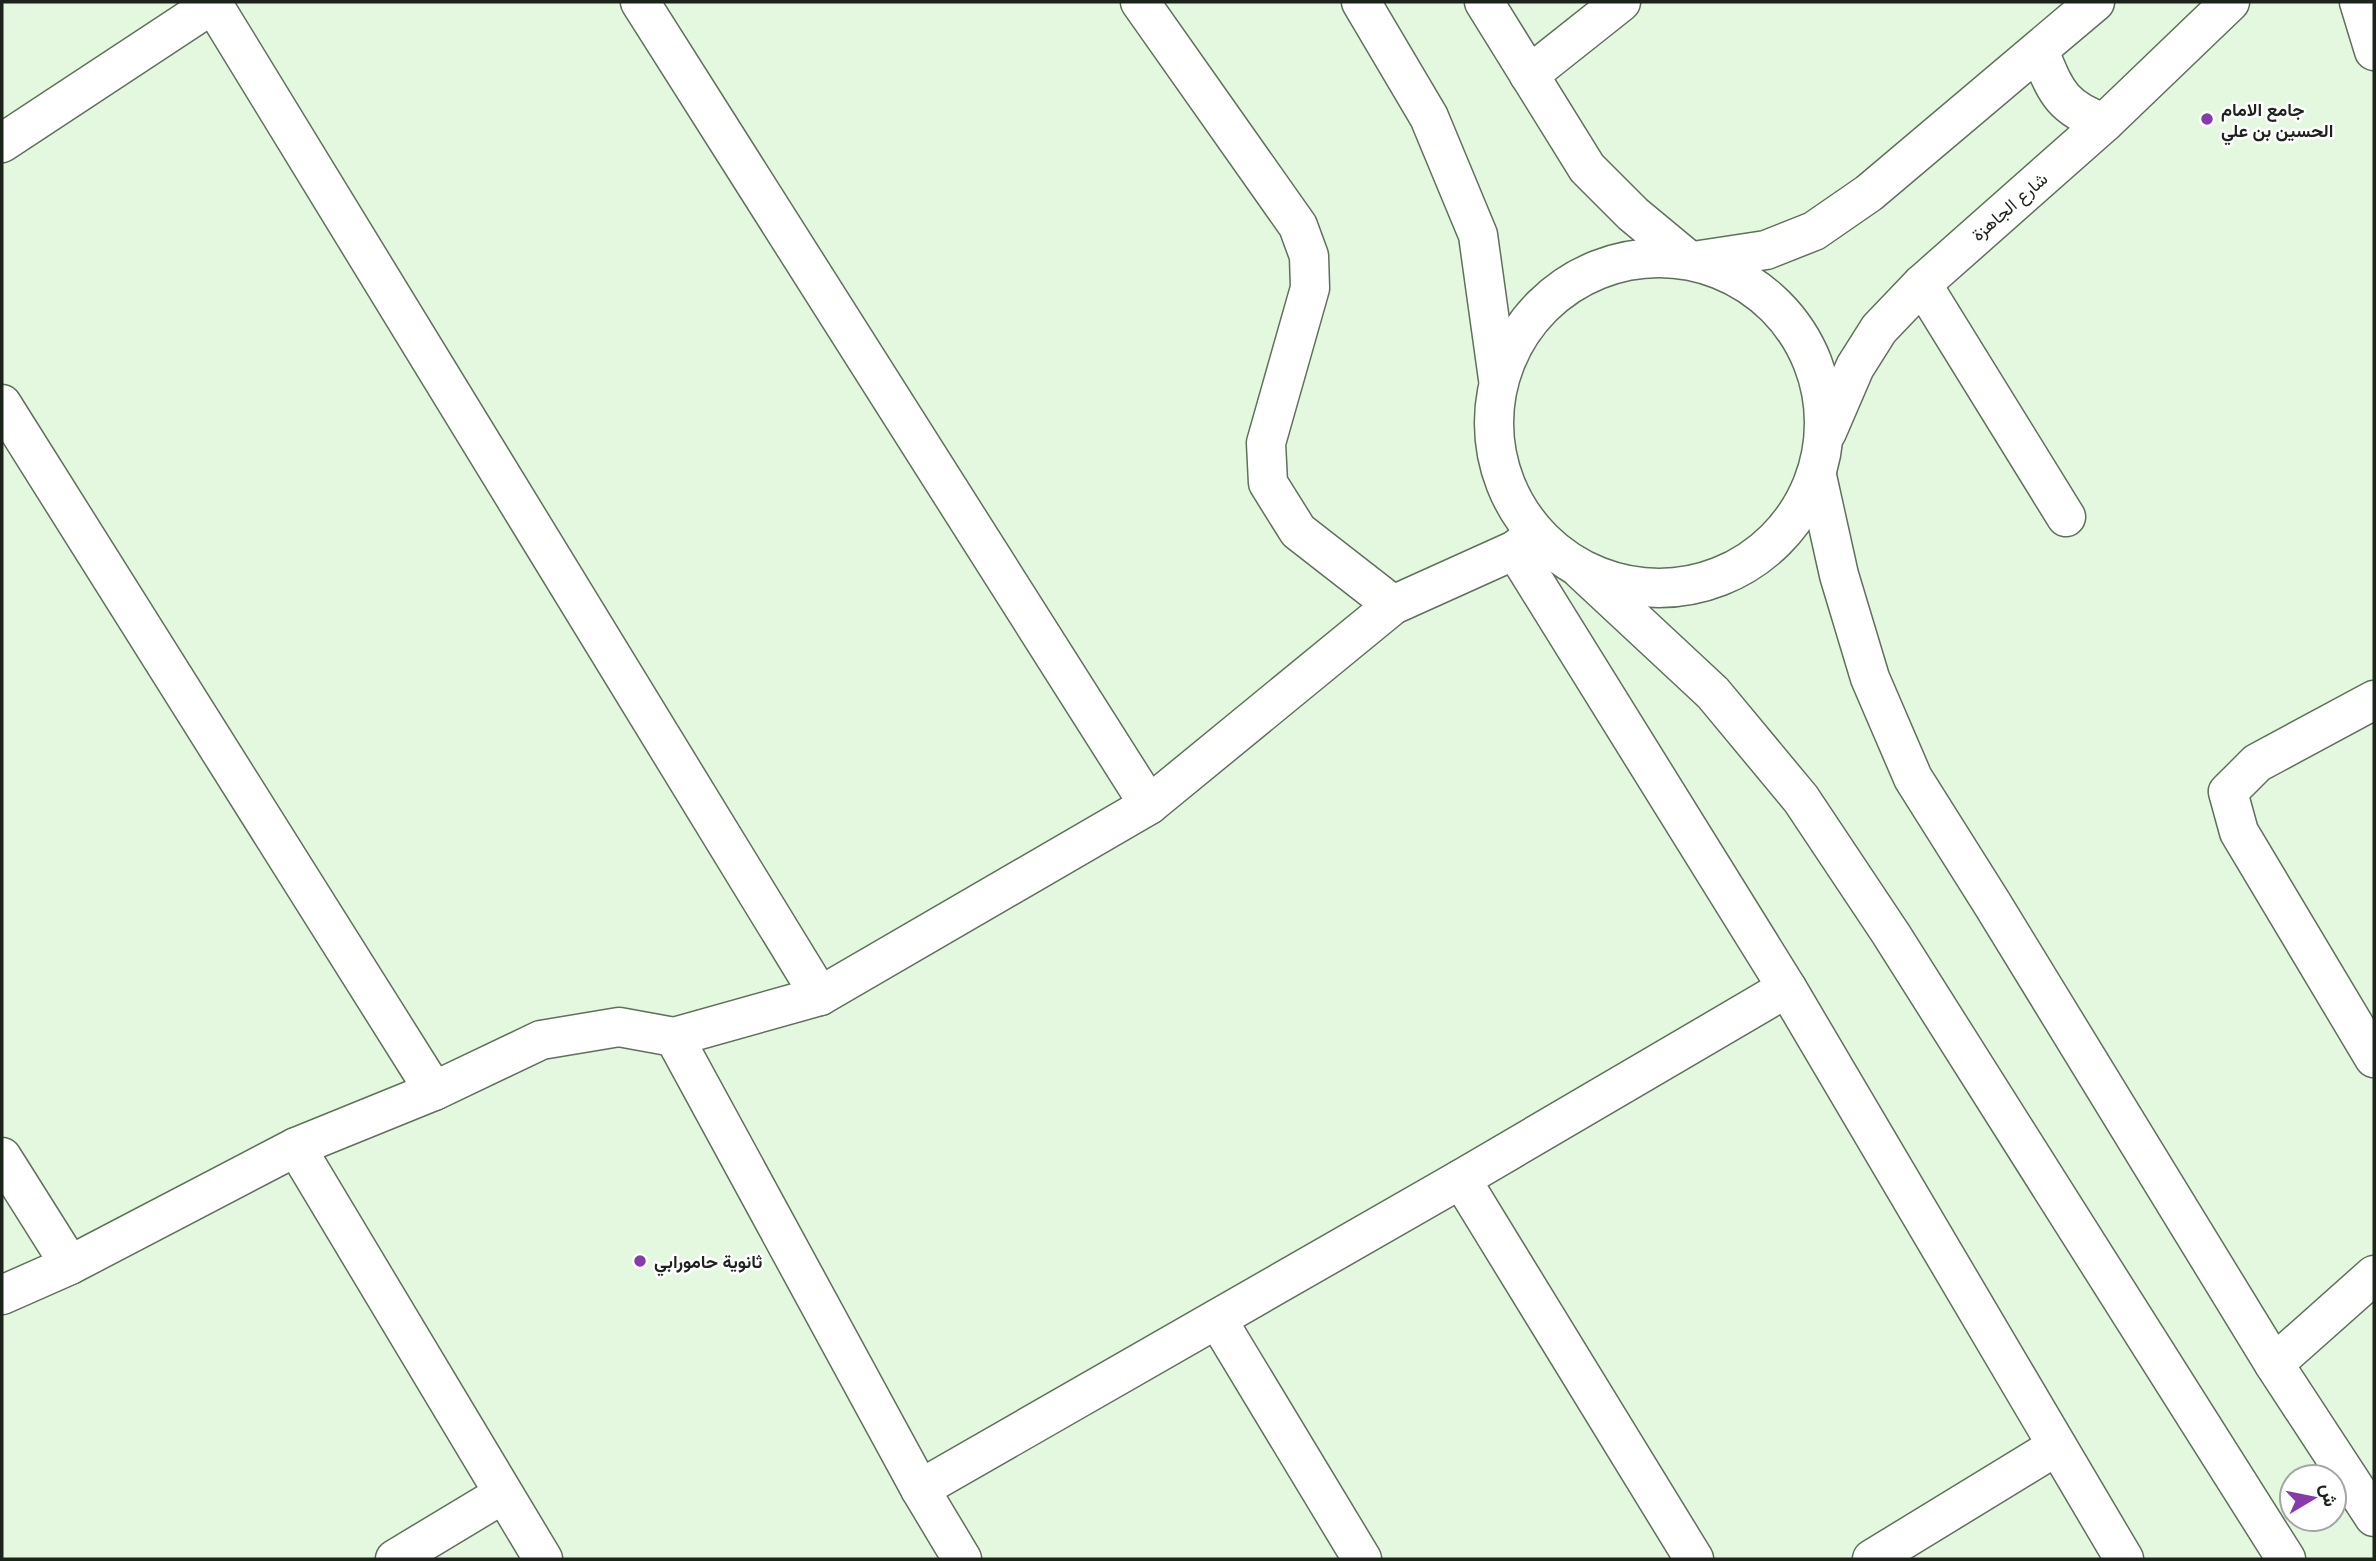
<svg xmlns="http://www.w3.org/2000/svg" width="2376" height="1561" font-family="Lato,Vazirmatn,sans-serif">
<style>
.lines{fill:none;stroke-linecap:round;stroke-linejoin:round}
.minor-casing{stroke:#5f705b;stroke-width:41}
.minor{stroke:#fff;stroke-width:38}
.poi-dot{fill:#873aab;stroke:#fff;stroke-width:2.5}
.labels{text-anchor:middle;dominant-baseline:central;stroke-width:5;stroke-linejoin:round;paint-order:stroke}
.poi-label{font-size:18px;font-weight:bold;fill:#1c231b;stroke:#fff;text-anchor:start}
.street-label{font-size:18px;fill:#1c231b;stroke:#fff}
</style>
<rect width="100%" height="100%" fill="#e4f8e0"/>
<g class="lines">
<defs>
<g id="minor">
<path d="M640 2 1149 805"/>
<path d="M1140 2 1298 226 1309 256 1310 288 1266 443 1268 483 1298 531 1393 605"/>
<path d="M1361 2 1429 117 1478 235 1498 379"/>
<path d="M1484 2 1587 168 1633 214 1686 258"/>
<path d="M2359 2 2374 51"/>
<path d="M213 4 820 996"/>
<path d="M2039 51C2056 91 2060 107 2104 123"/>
<path d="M1529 75 1621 2"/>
<path d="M2 143 216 2"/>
<circle cx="1659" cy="423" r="165"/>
<path d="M1700 260 1766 250 1814 231 1869 193 2095 2"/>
<path d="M1922 284 2066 517"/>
<path d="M2 404 434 1091"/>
<path d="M1827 432 1855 367 1879 329 1922 284 2104 123 2230 2"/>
<path d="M1817 476 1839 575 1870 678 1913 778 1993 905 2274 1364 2374 1517"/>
<path d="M1515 550 1787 988 2124 1559"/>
<path d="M1581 570 1713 693 1801 799 1891 934 2286 1559"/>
<path d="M2374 700 2257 763 2228 792 2239 832 2374 1058"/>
<path d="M674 1037 920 1489 962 1559"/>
<path d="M296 1147 543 1559"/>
<path d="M2 1157 70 1265"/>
<path d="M1461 1179 1694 1559"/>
<path d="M2 1295 70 1265 296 1147 434 1091 541 1040 619 1027 674 1037 820 996 1149 805 1393 605 1515 550 1535 534"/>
<path d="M1217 1319 1362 1559"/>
<path d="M2274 1364 2374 1275"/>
<path d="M920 1489 1461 1179 1787 988"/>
<path d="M395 1559 503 1494"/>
<path d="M1872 1559 2057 1446"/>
</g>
</defs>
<use href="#minor" class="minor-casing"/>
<use href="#minor" class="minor"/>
</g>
<g class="poi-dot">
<circle cx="2207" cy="119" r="7"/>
<circle cx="640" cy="1261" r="7"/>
</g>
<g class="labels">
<g class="poi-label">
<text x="2221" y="109">جامع الامام<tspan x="2221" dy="21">الحسين بن علي</tspan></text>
<text x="654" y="1261">ثانوية حامورابي</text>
</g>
<g class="street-label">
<text transform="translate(2009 206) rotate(-41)">شارع الجاهزة</text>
</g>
</g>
<rect width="2376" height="1561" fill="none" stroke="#1c231b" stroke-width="7"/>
<g transform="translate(2313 1498) rotate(80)"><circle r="33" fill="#ffffff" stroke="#a4a7a4" stroke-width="2"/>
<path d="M0-5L12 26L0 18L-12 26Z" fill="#873aab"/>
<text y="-10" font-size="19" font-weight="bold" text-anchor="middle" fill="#1c231b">ش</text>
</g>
</svg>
